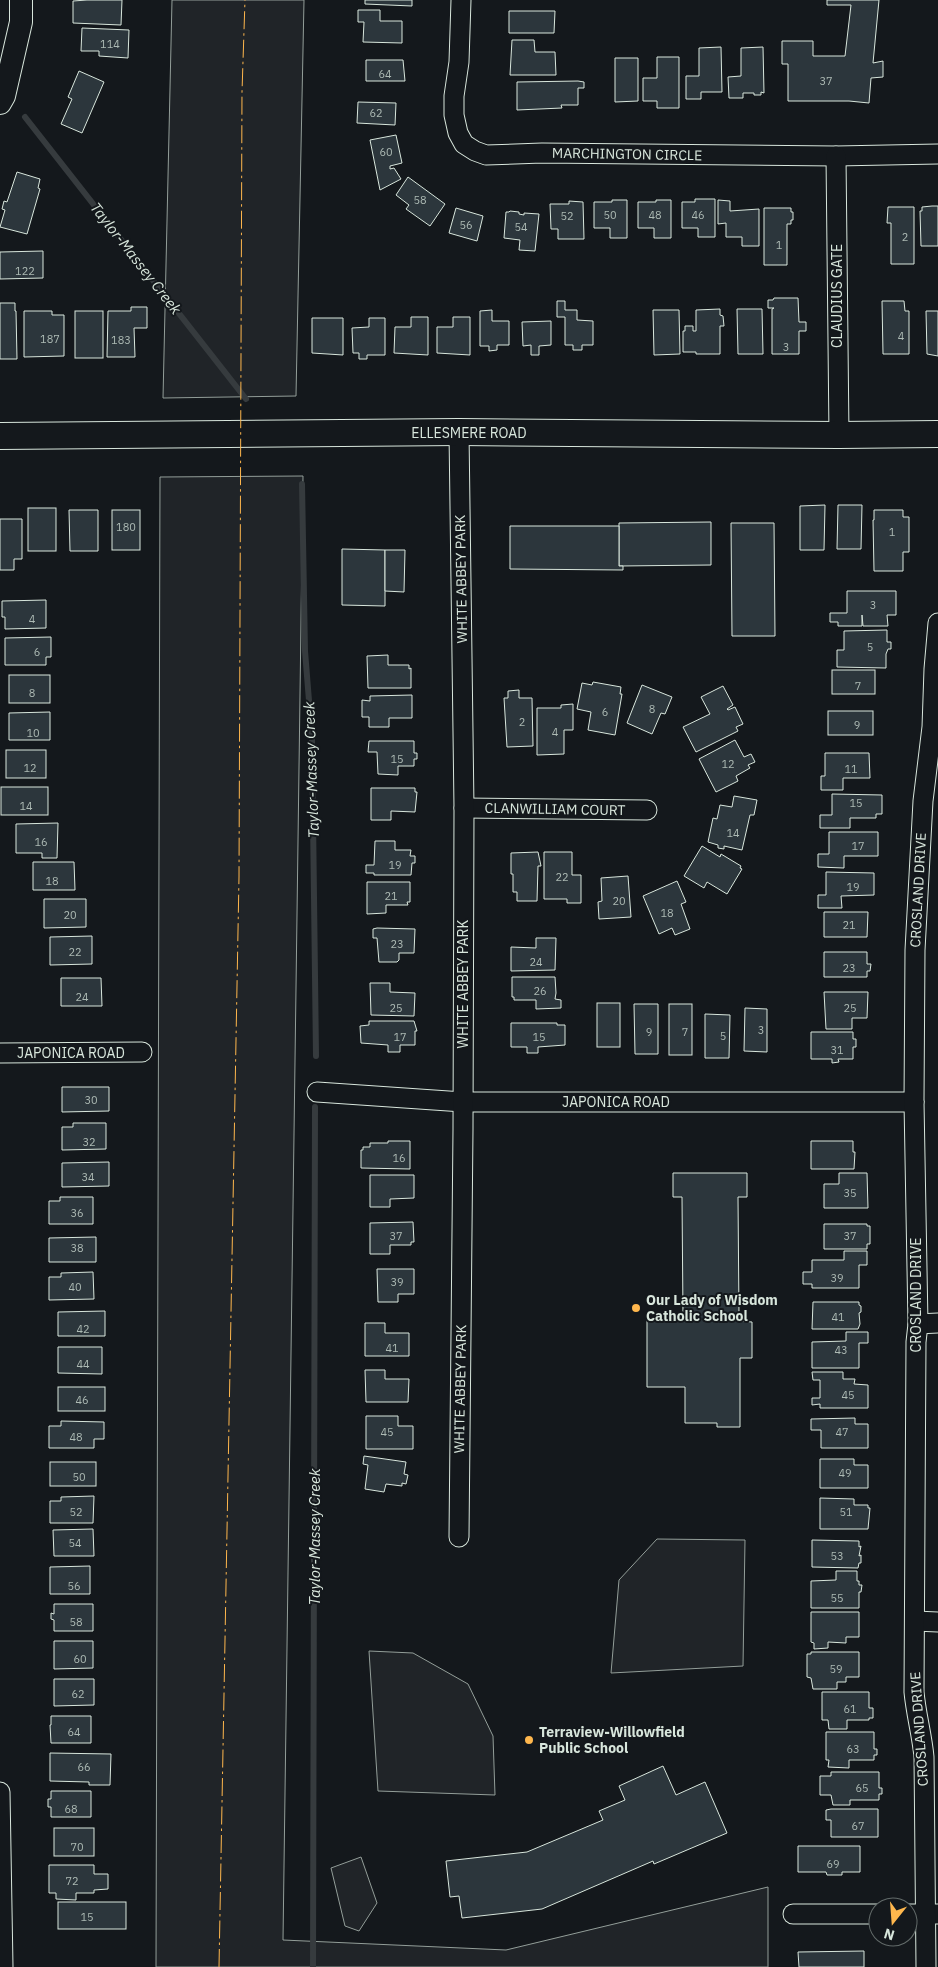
<svg xmlns="http://www.w3.org/2000/svg" width="938" height="1967" font-family="'IBM Plex Sans',sans-serif">
<style>
.green{fill:#202428;stroke:#939e99}
.lines{fill:none;stroke-linecap:round;stroke-linejoin:round}
.stream{stroke:#363b3e;stroke-width:6}
.building{fill:#2c363c;stroke:#d8e6dc}
.minor-casing{stroke:#d8e6dc;stroke-width:21}
.tertiary-casing{stroke:#d8e6dc;stroke-width:24}
.secondary-casing{stroke:#d8e6dc;stroke-width:28}
.minor{stroke:#14181c;stroke-width:19}
.tertiary{stroke:#14181c;stroke-width:22}
.secondary{stroke:#14181c;stroke-width:26}
.power{stroke:#ffb74d;stroke-width:1;stroke-dasharray:18 4 2.5 4;stroke-linecap:butt}
.poi-dot{fill:#ffb74d;stroke:#14181c;stroke-width:2}
.labels{text-anchor:middle;dominant-baseline:central;stroke-width:4;stroke-linejoin:round;paint-order:stroke}
.number-label{font-size:11px;fill:#adbab4}
.street-label{font-size:14px;fill:#d8e6dc;stroke:#14181c}
.poi-label{font-size:14px;font-weight:bold;fill:#d8e6dc;stroke:#14181c;text-anchor:start}
.water-label{font-size:15px;font-style:italic;fill:#d8e6dc;stroke:#14181c}
</style>
<rect width="100%" height="100%" fill="#14181c"/>
<g class="green">
<path d="M172 0H304L296 396 163 398Z"/>
<path d="M303 476 283 1940 506 1950 768 1887V1967H156L160 477Z"/>
<path d="M657 1539 745 1540 743 1666 611 1673 619 1580Z"/>
<path d="M369 1651 413 1653 468 1684 493 1736 495 1795 378 1791Z"/>
<path d="M361 1857 377 1903 359 1931 345 1926 331 1868Z"/>
</g>
<g class="lines">
<g class="stream">
<path d="M25 117 246 399"/>
<path d="M302 484 305 651 312 738 316 1056"/>
<path d="M313 1967 315 1107"/>
</g>
</g>
<g class="building">
<path d="M87 0H122L121 25 73 23V1Z"/>
<path d="M365 0H412V6L365 4Z"/>
<path d="M827 0H879L873 63 883 61V77L871 78 869 103 849 101H788V64H782V41H813V56H845L851 5H827Z"/>
<path d="M358 10H380V21H402V43L363 42 364 22H358Z"/>
<path d="M509 11H555L554 33H509Z"/>
<path d="M82 28 129 30 128 58 99 56V51H81Z"/>
<path d="M512 40H534L535 52H555L556 75H510Z"/>
<path d="M721 47 722 92H701V99H686V76H699V48Z"/>
<path d="M763 47 764 93 761 92V95H754V93H743V98H729L728 77 741 76V48Z"/>
<path d="M657 57H679V108H657V101H643V78H657Z"/>
<path d="M615 58H638V101L615 102Z"/>
<path d="M366 60H403L405 81H366Z"/>
<path d="M79 71 104 82 82 133 61 124 72 99 68 97Z"/>
<path d="M578 81 584 82V88H578V105H561L562 108 517 110V82Z"/>
<path d="M358 102 396 103 395 125 357 123Z"/>
<path d="M396 135 402 163 390 166V169L394 168 401 179 380 190 370 140Z"/>
<path d="M17 172 40 179 38 188 40 189 27 234 0 227 5 210 2 209 4 201 7 202Z"/>
<path d="M408 177 445 204 430 226 406 209 409 205 396 195Z"/>
<path d="M695 199H715V237H698V228H682V202H695Z"/>
<path d="M612 200H627V238H610V228H594V202H612Z"/>
<path d="M656 200H671V238H654V228H638V202H656Z"/>
<path d="M718 200 730 201V211L759 209V246H742V237H726V223L718 224Z"/>
<path d="M569 201 583 202 584 239H558V229H551L550 204H569Z"/>
<path d="M932 206H938V246H921L920 211H922V207Z"/>
<path d="M888 207H914V264H891V223H887Z"/>
<path d="M456 208 483 216 477 241 449 233Z"/>
<path d="M764 208H791V212H793V220H791V224H787V265H764Z"/>
<path d="M510 211 519 212V214L524 215V213L539 214 535 251 519 250 520 240 504 238 506 212H509Z"/>
<path d="M43 251V278L0 279V252Z"/>
<path d="M774 298H798L799 322H806V331H799V354H772V309L774 308H768V300H773Z"/>
<path d="M557 301H565V310H577V320L593 321V345H582V350H573V345H565V317H557Z"/>
<path d="M882 301H904L905 311H909V354H883Z"/>
<path d="M0 303H15V311H16L17 359H0Z"/>
<path d="M131 307H147V328H134L135 357H107L108 311H131Z"/>
<path d="M720 309V315L723 316 724 326H720V354H696V352H683V331H685V326H693V331H696V310Z"/>
<path d="M737 309H762L763 354H738Z"/>
<path d="M492 310V321H509V345H497V350L489 351V346H480V311Z"/>
<path d="M653 310H679L680 354 654 355Z"/>
<path d="M24 311H52V315H64V356L24 357Z"/>
<rect x="75" y="311" width="28" height="47"/>
<path d="M926 311H938V356L927 354Z"/>
<path d="M411 317H428V355L394 353 395 327H411Z"/>
<path d="M453 317H470V355L437 353V327H453Z"/>
<path d="M312 318H343V355L312 353Z"/>
<path d="M369 318H385V355H367V359H359V353H353L352 328 369 327Z"/>
<path d="M551 321V345L539 346V355H531V345L523 346 522 322Z"/>
<path d="M825 505 824 550H800V506Z"/>
<path d="M838 505H862L861 549H837Z"/>
<rect x="28" y="508" width="28" height="43"/>
<path d="M69 510H98V551H70Z"/>
<rect x="112" y="510" width="28" height="40"/>
<path d="M874 510H903V517H909V552H903V571H874L873 520H874Z"/>
<path d="M0 519H22V559H14V570H0Z"/>
<path d="M711 522V565L619 566V523Z"/>
<path d="M731 523H774L775 636H732Z"/>
<path d="M510 526H619V566H623V570L510 569Z"/>
<path d="M342 549 385 550V606L342 605Z"/>
<path d="M385 550H405L404 592 385 591Z"/>
<path d="M847 591H896V615H887L888 626H863L862 615V626H838V622H830V613H847Z"/>
<path d="M46 600V628L5 629V617H2V601Z"/>
<path d="M887 630V642H891V649H888L886 654V668L837 667V650H844V631Z"/>
<path d="M51 637V657H46V665H5V638Z"/>
<path d="M388 655V665H409V669L411 668V688H368L367 656Z"/>
<rect x="832" y="670" width="43" height="24"/>
<rect x="9" y="675" width="41" height="28"/>
<path d="M593 682 621 687 620 694H622L615 735 588 730 591 712 577 709 582 683 592 685Z"/>
<path d="M642 685 672 697 665 714 661 713 652 734 627 723Z"/>
<path d="M723 686 733 705 727 709 728 710 735 707 743 724 736 727 738 731 696 752 683 727 710 714 701 697Z"/>
<path d="M519 690V698H532L533 746 507 747 504 698H508V691Z"/>
<path d="M412 695V718H389V727H369V717H362V700L370 701V696Z"/>
<path d="M573 704V730H564V754L537 755V708H561V705Z"/>
<rect x="828" y="711" width="45" height="24"/>
<path d="M50 712V740H9V713Z"/>
<path d="M735 740 744 757 751 754 755 762 748 765 750 768 736 776 738 781 716 792 699 759Z"/>
<path d="M369 741H414V753H417V759H414V766H398V775L378 774 377 752H368Z"/>
<rect x="6" y="750" width="40" height="28"/>
<path d="M825 753H869L870 778H843V790H821V776H825Z"/>
<rect x="1" y="787" width="47" height="28"/>
<path d="M371 788H415V792H417L415 812 391 811V820H371Z"/>
<path d="M832 794 882 795V814H876V818H850V828H820V815H832Z"/>
<path d="M734 796 757 800 754 815H750L742 850 724 846V849L718 848V845L708 842 713 818 717 819 720 805 732 807Z"/>
<path d="M58 823 57 858H42V853H16V824Z"/>
<path d="M829 832H878V856H844V868L818 867V854H829Z"/>
<path d="M375 841H395V850H411L410 856H415V863H412L411 875H374V873H366V865H374Z"/>
<path d="M702 846 720 857 721 854 741 866 740 868 742 869 727 894 707 882 704 888 684 876Z"/>
<path d="M538 852 541 866H538L537 901H517V892H513V874H511V853Z"/>
<path d="M544 852H572V875H581V903H567V899H544Z"/>
<path d="M33 862H74L75 890H33Z"/>
<path d="M826 872 874 873V895L841 896 842 908H818V895H826Z"/>
<path d="M628 876 631 917 599 919 598 902 602 901 601 878Z"/>
<path d="M677 881 686 902 681 904 690 929 675 935 672 928 659 934 643 896Z"/>
<path d="M367 882H410V902H407L408 905H386V913L367 914Z"/>
<path d="M44 899H86V927L44 928Z"/>
<path d="M824 912H868L867 937H824Z"/>
<path d="M377 928 415 929 414 953H399V960L397 962H379L377 938H373V929Z"/>
<path d="M92 936V964L50 965V937Z"/>
<path d="M536 938H556L555 970 511 971V947L536 948Z"/>
<path d="M824 952H867V964H871L870 971H867V977H824Z"/>
<path d="M512 977H555L556 993 555 999 561 1000V1008L536 1009V1000H514V997H512Z"/>
<path d="M61 978H101L102 1006H61Z"/>
<path d="M370 983H390V992L415 993 414 1016 371 1015Z"/>
<path d="M824 992H868L867 1018H852V1029H826Z"/>
<rect x="597" y="1003" width="23" height="44"/>
<path d="M634 1004H658V1054H635Z"/>
<rect x="669" y="1004" width="23" height="51"/>
<path d="M745 1008 767 1009V1052L744 1051Z"/>
<path d="M705 1014 730 1015 729 1058H705Z"/>
<path d="M369 1021H414L417 1031H415V1045H400V1052H388V1045L361 1043 360 1026 369 1025Z"/>
<path d="M511 1023H557V1025H565V1045L538 1047V1053H527V1047H511Z"/>
<path d="M811 1032H853V1039H856V1047H853V1059H838L839 1062 832 1063V1059H811Z"/>
<path d="M62 1087H109V1111L62 1112Z"/>
<path d="M73 1123H106V1149L62 1150V1127H73Z"/>
<path d="M388 1141H410V1169L361 1168V1150H363V1147H370V1143H388Z"/>
<path d="M811 1141H853V1152H855L854 1169H811Z"/>
<path d="M109 1162V1186L62 1187V1163Z"/>
<path d="M673 1173H747V1197H738L739 1316V1321L752 1322V1358H740V1427H717V1423H685V1387H647V1318H685L683 1316 682 1197H673Z"/>
<path d="M839 1173H867L868 1208H824V1184H839Z"/>
<path d="M370 1175H414V1198L390 1199V1207H370Z"/>
<path d="M60 1197H93V1224H49V1201H60Z"/>
<path d="M413 1222 414 1242H411V1245H390V1254H370V1223Z"/>
<path d="M824 1224H867V1226H870V1244H867V1249H824Z"/>
<path d="M96 1237V1262H49V1238Z"/>
<path d="M844 1251H867V1265H859V1288H812V1284H803V1272H812V1260H844Z"/>
<path d="M377 1269H414V1294H398V1302H378Z"/>
<path d="M93 1272 94 1299 49 1300V1277H61V1273Z"/>
<path d="M813 1302H859V1305L861 1306V1312L859 1313 860 1324 858 1329H812Z"/>
<path d="M105 1311V1336H58V1312Z"/>
<path d="M365 1323H385V1333H409V1356H365Z"/>
<path d="M846 1332H868V1343H859V1368H812V1342L846 1341Z"/>
<path d="M58 1347H102V1374L58 1373Z"/>
<path d="M365 1370H385V1379H409L408 1402H366Z"/>
<path d="M812 1372H843V1379H855L854 1384 868 1385V1408H820V1404L812 1405V1398H820V1380H813Z"/>
<rect x="58" y="1387" width="47" height="24"/>
<path d="M366 1416H398V1426H413V1449H366Z"/>
<path d="M855 1418V1424H868V1448H821V1430H811V1419Z"/>
<path d="M61 1421 104 1422V1439H94V1448H49V1426H61Z"/>
<path d="M364 1456 406 1462 404 1474 408 1475 406 1484 402 1483V1486L386 1484 384 1492 365 1489 368 1465 363 1464Z"/>
<path d="M820 1459H854V1465H868V1488H820Z"/>
<rect x="50" y="1462" width="46" height="24"/>
<path d="M94 1496 93 1523H50V1501H61V1497Z"/>
<path d="M820 1498 854 1499V1505H868V1508H870L868 1529H820Z"/>
<path d="M93 1529 94 1556H54L53 1530Z"/>
<path d="M812 1540 859 1541V1547L861 1546 859 1556 861 1555V1563H859L858 1568 812 1567Z"/>
<path d="M90 1566V1594H50V1567Z"/>
<path d="M836 1571H857V1581H859V1585H862L861 1592H859V1608H811V1581L836 1580Z"/>
<path d="M54 1604H93V1631H54V1620L51 1619V1613L54 1614Z"/>
<path d="M811 1612H859V1637H846V1643L828 1642V1648L814 1649V1643L811 1642Z"/>
<path d="M54 1641H93V1668L54 1669Z"/>
<path d="M811 1652H859V1677H846V1682H837V1689H813L811 1678 807 1677V1654H811Z"/>
<path d="M54 1679H94V1705L54 1706Z"/>
<path d="M822 1692H869V1708H873V1718H869V1720H847V1729H829L828 1720H822Z"/>
<path d="M51 1716H91V1743H51L50 1725H51Z"/>
<path d="M826 1732H874V1749H877V1755H874V1760H849V1768L828 1767 829 1760H826Z"/>
<path d="M50 1753 111 1754 110 1785H89V1782L50 1781Z"/>
<path d="M663 1766 676 1795 705 1782 727 1833 654 1864 653 1861 542 1909 462 1918 459 1896 450 1897 446 1861 527 1852 603 1820 599 1811 625 1800 619 1786Z"/>
<path d="M831 1772H879V1788H882V1794H879V1800H850V1805H833L831 1795H820V1776H831Z"/>
<path d="M51 1791H91V1817H51V1807H48V1799H51Z"/>
<path d="M831 1809H878V1837H831V1820H826V1810Z"/>
<rect x="54" y="1828" width="40" height="28"/>
<path d="M798 1846H860V1872H842V1875H827L826 1872H798Z"/>
<path d="M49 1865H94V1874H108V1889L94 1890V1893H76V1900L56 1899V1893H49Z"/>
<rect x="58" y="1902" width="68" height="27"/>
<path d="M864 1951V1967H799L798 1952Z"/>
</g>
<g class="lines">
<defs>
<g id="minor">
<path d="M461 0 459 62 454 96V115L458 133 464 144 475 151 486 155 542 153 836 156 938 154"/>
<path d="M836 156 839 435"/>
<path d="M464 808 647 810"/>
<path d="M0 1053 142 1052"/>
<path d="M317 1092 463 1102H914"/>
<path d="M918 1324 938 1323"/>
<path d="M459 1537 463 1129 464 808 459 432"/>
<path d="M915 1621 938 1622"/>
<path d="M0 1792 3 1967"/>
<path d="M793 1914H878"/>
<path d="M908 1914H938"/>
<path d="M926 1967 924 1757C922 1735 916 1714 914 1692L916 1342 918 1324 914 1102 915 950 923 801 932 727 934 669 938 623"/>
</g>
<path id="tertiary" d="M0 103 4 96 21 22V0"/>
<path id="secondary" d="M0 436 459 432 839 435 938 434"/>
</defs>
<use href="#minor" class="minor-casing"/>
<use href="#tertiary" class="tertiary-casing"/>
<use href="#secondary" class="secondary-casing"/>
<use href="#minor" class="minor"/>
<use href="#tertiary" class="tertiary"/>
<use href="#secondary" class="secondary"/>
<path class="power" d="M219 1967 239 877 242 92 245 0"/>
</g>
<g class="poi-dot">
<circle cx="636" cy="1308" r="5"/>
<circle cx="529" cy="1740" r="5"/>
</g>
<g class="labels">
<g class="number-label">
<text x="110" y="44">114</text>
<text x="385" y="74">64</text>
<text x="826" y="81">37</text>
<text x="376" y="113">62</text>
<text x="386" y="152">60</text>
<text x="420" y="200">58</text>
<text x="610" y="215">50</text>
<text x="655" y="215">48</text>
<text x="698" y="215">46</text>
<text x="567" y="216">52</text>
<text x="466" y="225">56</text>
<text x="521" y="227">54</text>
<text x="905" y="237">2</text>
<text x="779" y="245">1</text>
<text x="25" y="271">122</text>
<text x="901" y="336">4</text>
<text x="50" y="339">187</text>
<text x="121" y="340">183</text>
<text x="786" y="347">3</text>
<text x="126" y="527">180</text>
<text x="892" y="532">1</text>
<text x="873" y="605">3</text>
<text x="32" y="619">4</text>
<text x="870" y="647">5</text>
<text x="37" y="652">6</text>
<text x="858" y="686">7</text>
<text x="32" y="693">8</text>
<text x="652" y="709">8</text>
<text x="605" y="712">6</text>
<text x="522" y="722">2</text>
<text x="857" y="725">9</text>
<text x="555" y="732">4</text>
<text x="33" y="733">10</text>
<text x="397" y="759">15</text>
<text x="728" y="764">12</text>
<text x="30" y="768">12</text>
<text x="851" y="769">11</text>
<text x="856" y="803">15</text>
<text x="26" y="806">14</text>
<text x="733" y="833">14</text>
<text x="41" y="842">16</text>
<text x="858" y="846">17</text>
<text x="395" y="865">19</text>
<text x="562" y="877">22</text>
<text x="52" y="881">18</text>
<text x="853" y="887">19</text>
<text x="391" y="896">21</text>
<text x="619" y="901">20</text>
<text x="667" y="913">18</text>
<text x="70" y="915">20</text>
<text x="849" y="925">21</text>
<text x="397" y="944">23</text>
<text x="75" y="952">22</text>
<text x="536" y="962">24</text>
<text x="849" y="968">23</text>
<text x="540" y="991">26</text>
<text x="82" y="997">24</text>
<text x="396" y="1008">25</text>
<text x="850" y="1008">25</text>
<text x="761" y="1030">3</text>
<text x="649" y="1032">9</text>
<text x="685" y="1032">7</text>
<text x="723" y="1036">5</text>
<text x="400" y="1037">17</text>
<text x="539" y="1037">15</text>
<text x="837" y="1050">31</text>
<text x="91" y="1100">30</text>
<text x="89" y="1142">32</text>
<text x="399" y="1158">16</text>
<text x="88" y="1177">34</text>
<text x="850" y="1193">35</text>
<text x="77" y="1213">36</text>
<text x="396" y="1236">37</text>
<text x="850" y="1236">37</text>
<text x="77" y="1248">38</text>
<text x="837" y="1278">39</text>
<text x="397" y="1282">39</text>
<text x="75" y="1287">40</text>
<text x="838" y="1317">41</text>
<text x="83" y="1329">42</text>
<text x="392" y="1348">41</text>
<text x="841" y="1350">43</text>
<text x="83" y="1364">44</text>
<text x="848" y="1395">45</text>
<text x="82" y="1400">46</text>
<text x="387" y="1432">45</text>
<text x="842" y="1432">47</text>
<text x="76" y="1437">48</text>
<text x="845" y="1473">49</text>
<text x="79" y="1477">50</text>
<text x="76" y="1512">52</text>
<text x="846" y="1512">51</text>
<text x="75" y="1543">54</text>
<text x="837" y="1556">53</text>
<text x="74" y="1586">56</text>
<text x="837" y="1598">55</text>
<text x="76" y="1622">58</text>
<text x="80" y="1659">60</text>
<text x="836" y="1669">59</text>
<text x="78" y="1694">62</text>
<text x="850" y="1709">61</text>
<text x="74" y="1732">64</text>
<text x="853" y="1749">63</text>
<text x="84" y="1767">66</text>
<text x="862" y="1788">65</text>
<text x="71" y="1809">68</text>
<text x="858" y="1826">67</text>
<text x="77" y="1847">70</text>
<text x="833" y="1864">69</text>
<text x="72" y="1881">72</text>
<text x="87" y="1917">15</text>
</g>
<g class="street-label">
<text transform="translate(627 154) rotate(1)">MARCHINGTON CIRCLE</text>
<text transform="translate(837 296) rotate(-90)">CLAUDIUS GATE</text>
<text x="469" y="433">ELLESMERE ROAD</text>
<text transform="translate(461 579) rotate(-91)">WHITE ABBEY PARK</text>
<text transform="translate(555 809) rotate(1)">CLANWILLIAM COURT</text>
<text transform="translate(918 890) rotate(-87)">CROSLAND DRIVE</text>
<text transform="translate(463 984) rotate(-90)">WHITE ABBEY PARK</text>
<text x="71" y="1053">JAPONICA ROAD</text>
<text x="616" y="1102">JAPONICA ROAD</text>
<text transform="translate(916 1295) rotate(-90)">CROSLAND DRIVE</text>
<text transform="translate(460 1389) rotate(-89)">WHITE ABBEY PARK</text>
<text transform="translate(919 1729) rotate(-94)">CROSLAND DRIVE</text>
</g>
<g class="poi-label">
<text x="646" y="1300">Our Lady of Wisdom<tspan x="646" dy="16">Catholic School</tspan></text>
<text x="539" y="1732">Terraview-Willowfield<tspan x="539" dy="16">Public School</tspan></text>
</g>
<g class="water-label">
<text transform="translate(136 258) rotate(52)">Taylor-Massey Creek</text>
<text transform="translate(311 770) rotate(-92)">Taylor-Massey Creek</text>
<text transform="translate(314 1537) rotate(-90)">Taylor-Massey Creek</text>
</g>
</g>
<g transform="translate(893 1922) rotate(197)"><circle r="24" fill="#14181c" stroke="#626a69"/>
<path d="M0-4L9 19L0 12L-9 19Z" fill="#ffb74d"/>
<text y="-8" font-size="14" font-weight="bold" text-anchor="middle" fill="#d8e6dc">N</text>
</g>
</svg>
